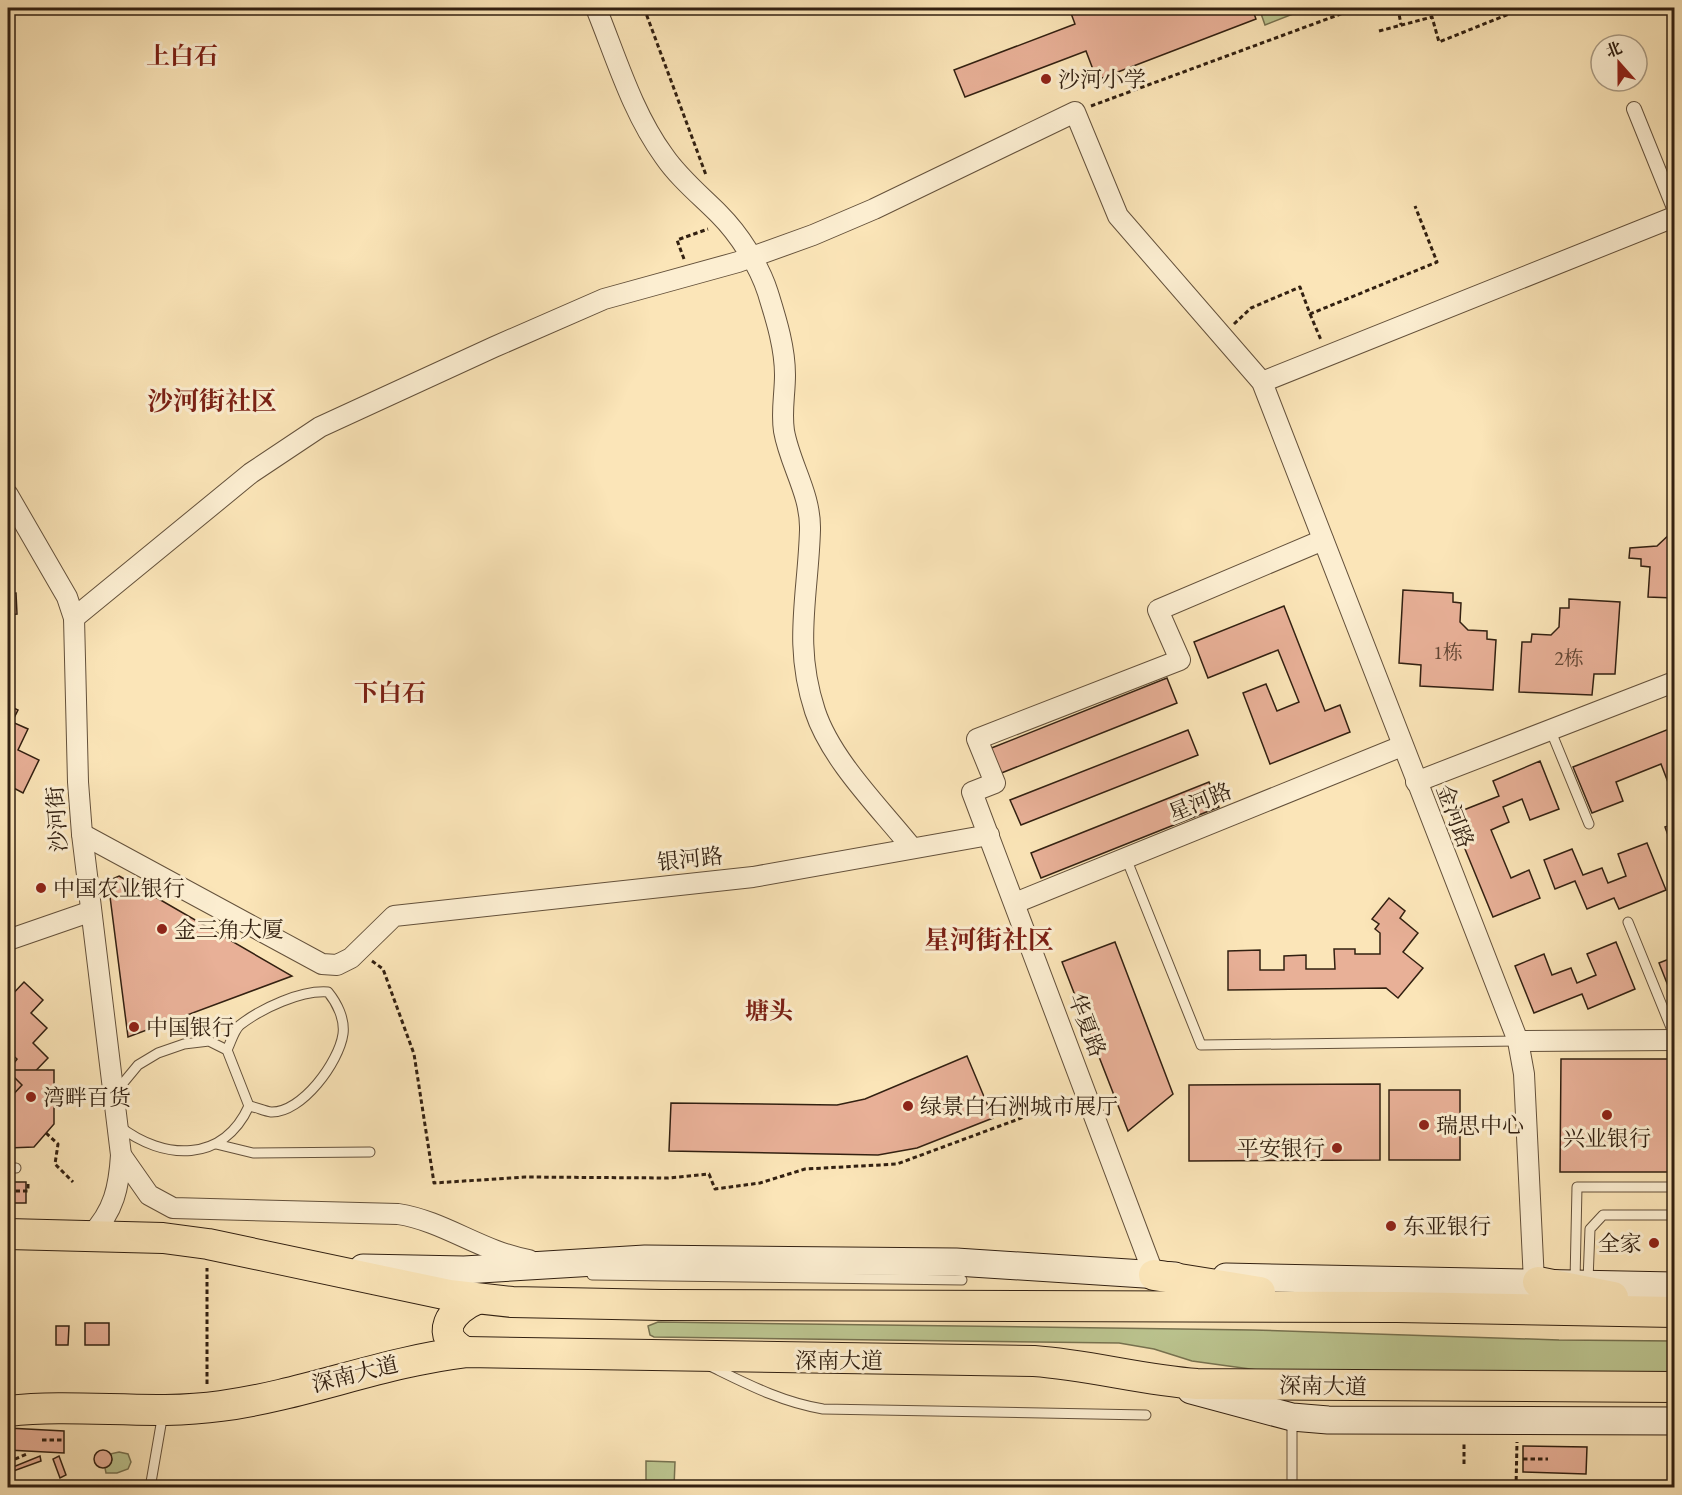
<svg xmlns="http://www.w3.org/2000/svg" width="1682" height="1495" font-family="'EB Garamond','Noto Serif SC',serif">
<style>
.green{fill:#bcc590;stroke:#777250;stroke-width:1.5}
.building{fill:#e8b097;stroke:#322011;stroke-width:1.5}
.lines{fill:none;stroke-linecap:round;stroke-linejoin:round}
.service-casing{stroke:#64513b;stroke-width:11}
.pedestrian-casing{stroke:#64513b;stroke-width:16}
.minor-casing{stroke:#64513b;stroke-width:22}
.secondary-casing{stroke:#322011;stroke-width:29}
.primary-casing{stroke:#322011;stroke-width:32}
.path{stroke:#322011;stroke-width:3;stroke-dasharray:4.5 3;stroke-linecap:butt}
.service{stroke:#fceed1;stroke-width:9}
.pedestrian{stroke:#fceed1;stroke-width:14}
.minor{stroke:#fceed1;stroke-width:20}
.secondary{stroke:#fceed1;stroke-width:27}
.primary{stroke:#fbe5b8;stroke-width:30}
.poi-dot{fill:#8f2418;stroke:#fceed1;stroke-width:2}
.labels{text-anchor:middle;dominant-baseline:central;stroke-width:6;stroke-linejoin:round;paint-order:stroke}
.number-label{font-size:20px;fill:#604432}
.poi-label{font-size:22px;fill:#322011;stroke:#fceed1;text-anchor:start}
.street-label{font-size:22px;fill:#322011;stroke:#fceed1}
.neighbourhood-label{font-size:24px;font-weight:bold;fill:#7a1f14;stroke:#fceed1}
.quarter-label{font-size:26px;font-weight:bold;fill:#7a1f14;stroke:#fceed1}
</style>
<rect width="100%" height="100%" fill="#fbe5b8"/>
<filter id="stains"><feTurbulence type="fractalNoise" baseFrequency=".00333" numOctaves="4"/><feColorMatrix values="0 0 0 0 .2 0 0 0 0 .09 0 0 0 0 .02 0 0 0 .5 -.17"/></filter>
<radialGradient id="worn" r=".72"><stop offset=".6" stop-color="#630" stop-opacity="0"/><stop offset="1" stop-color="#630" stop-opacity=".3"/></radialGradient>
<g class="green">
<path d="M1259 8H1302L1303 10 1265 25Z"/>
<path d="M658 1322 1253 1330 1559 1340 1674 1341V1380L1302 1376 1192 1361 1154 1349 1119 1343 654 1337 650 1335 648 1326Z"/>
<path d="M119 1452 128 1454 131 1462 128 1469 117 1473H106L105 1468 112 1460 110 1454Z"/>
<path d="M646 1461 675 1462 674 1487H646Z"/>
</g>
<g class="building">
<path d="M1069 8H1098L1101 14 1118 8H1252L1256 19 1097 80 1086 51 965 97 954 70 1075 24Z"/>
<path d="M1674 516V598L1648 597 1650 567 1641 566V559L1629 558 1630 548 1657 546 1673 531Z"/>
<path d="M1403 590 1453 593V602L1461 603 1460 622 1468 630 1487 631V639L1496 640 1493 690 1420 686 1421 665 1399 663Z"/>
<path d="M16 593 17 614 8 615V594Z"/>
<path d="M1569 599 1620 602 1615 674H1594L1592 695 1519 692 1522 642H1531L1532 634 1551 635 1559 627 1560 608H1569Z"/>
<path d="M1284 606 1325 711 1340 705 1350 732 1270 764 1243 693 1266 684 1277 711 1299 702 1278 650 1208 678 1194 642Z"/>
<path d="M1167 678 1177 703 999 774 989 749Z"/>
<path d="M8 705 18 710 12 722 28 729 18 750 39 760 23 793 8 785Z"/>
<path d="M1674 727V798L1661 764 1616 782 1623 801 1592 813 1573 767Z"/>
<path d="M1188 730 1198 755 1021 825 1010 800Z"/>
<path d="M1540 761 1559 809 1530 820 1522 799 1503 807 1509 822 1491 830 1511 878 1529 870 1540 898 1493 917 1451 815 1499 796 1493 781Z"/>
<path d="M1209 782 1219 807 1041 878 1031 853Z"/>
<path d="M1674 824V846H1672L1665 827Z"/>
<path d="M1647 843 1666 890 1619 909 1614 898 1587 909 1575 881 1555 889 1544 860 1572 849 1583 875 1602 868 1608 883 1626 876 1618 854Z"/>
<path d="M119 876 292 976 128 1037 108 881Z"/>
<path d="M1389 898 1405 911 1400 918 1418 933 1403 952 1423 968 1398 998 1386 988 1228 990V951L1260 950V970H1284V956L1306 955V969H1335L1334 949H1355V954H1380V933L1375 929 1379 924 1372 919Z"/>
<path d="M1115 942 1173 1094 1128 1131 1062 962Z"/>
<path d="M1616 942 1635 989 1588 1009 1582 994 1534 1013 1515 966 1544 954 1552 975 1571 968 1577 983 1596 975 1587 954Z"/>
<path d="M1674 957V1001L1659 963Z"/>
<path d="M24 982 43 1000 31 1013 47 1028 33 1043 48 1058 22 1085 8 1071 17 1059 8 1051V999Z"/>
<path d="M967 1056 993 1118 917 1148 878 1155 669 1151 671 1103 837 1105 865 1099Z"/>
<path d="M1561 1059H1674V1172H1560Z"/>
<path d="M8 1070H54V1124L34 1147 8 1148Z"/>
<path d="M8 1071 22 1085 8 1100Z"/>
<path d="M1380 1084V1160L1189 1161V1085Z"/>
<rect x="1389" y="1090" width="71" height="70"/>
<rect x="8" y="1182" width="18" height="21"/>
<rect x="85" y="1323" width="24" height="22"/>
<path d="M56 1326H69L68 1345H56Z"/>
<path d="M8 1428 64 1431V1453L8 1450Z"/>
<path d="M1523 1446 1587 1447 1586 1474 1523 1472Z"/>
<circle cx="103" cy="1459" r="9"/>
<path d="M40 1456 41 1461 8 1473V1469Z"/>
<path d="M59 1456 66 1475 60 1478 53 1459Z"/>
</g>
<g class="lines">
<defs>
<g id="service">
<path d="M1550 729 1589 824"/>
<path d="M1126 858 1201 1045 1518 1041"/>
<path d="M1628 922 1674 1035"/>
<path d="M227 1050C231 1042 234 1030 240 1025 262 1008 301 990 328 992 337 1003 345 1019 343 1034 339 1062 302 1113 271 1112 264 1111 256 1107 249 1106"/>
<path d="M114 1094 138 1065 158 1053 184 1044 209 1041 227 1050 249 1106C223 1163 164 1161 119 1126"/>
<path d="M216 1144 253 1153 370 1152"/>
<path d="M8 1168H16"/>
<path d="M592 1275 962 1280"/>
<path d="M1575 1281 1577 1187H1674"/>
<path d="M1588 1281 1590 1229 1603 1215H1674"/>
<path d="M710 1366C747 1384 781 1402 823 1409L1146 1415"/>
<path d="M150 1488 163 1413"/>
<path d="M1292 1488V1419"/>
</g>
<path id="pedestrian" d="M1634 109 1674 208"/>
<g id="minor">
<path d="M596 8C616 57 632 112 664 156 679 178 700 195 719 214 739 234 759 265 768 293 776 319 785 347 785 375 785 394 781 412 784 431 790 465 811 494 810 530 808 597 793 644 815 711 831 760 880 808 912 848"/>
<path d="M1262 382 1674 217"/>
<path d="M8 495 67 597 74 618 78 782 82 834 121 1155C119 1187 114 1211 91 1235"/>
<path d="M74 618 251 473 320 427 494 347 604 299 738 262 813 235 874 209 1075 112 1118 216 1262 382 1518 1041 1524 1074 1534 1282"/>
<path d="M1416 782 1674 682"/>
<path d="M82 834 322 964 337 965 351 958 394 916 753 877 989 835"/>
<path d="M1015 903 1402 746"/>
<path d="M8 940 89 912"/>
<path d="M1518 1041 1674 1040"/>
<path d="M121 1155 149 1195 173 1208 398 1214C444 1221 482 1252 529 1260"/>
<path d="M1154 1275 972 792 995 783 977 739 1180 660 1158 610 1323 540"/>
</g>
<g id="secondary">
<path d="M363 1268 464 1270 645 1259 956 1262 1175 1276"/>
<path d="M1226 1277 1674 1286"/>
<path d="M1191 1390 1292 1417 1328 1420 1674 1421"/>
</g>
<g id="primary">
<path d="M8 1234 163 1238 208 1244 449 1295 512 1302 662 1305 1397 1307 1674 1312"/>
<path d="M1154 1275 1260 1292"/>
<path d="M1538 1282 1613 1297"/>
<path d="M466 1352C432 1336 451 1309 477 1299"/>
<path d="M8 1411C78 1403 151 1416 221 1406 304 1395 382 1362 466 1352L1034 1361C1089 1365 1142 1380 1197 1384L1674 1387"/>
</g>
</defs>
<use href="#service" class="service-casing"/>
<use href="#pedestrian" class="pedestrian-casing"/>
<use href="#minor" class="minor-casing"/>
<use href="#secondary" class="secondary-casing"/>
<use href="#primary" class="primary-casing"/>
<g class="path">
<path d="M644 8 706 175"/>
<path d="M1398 8 1401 25"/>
<path d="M1379 31 1432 17 1439 42 1524 8"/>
<path d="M1091 106 1357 8"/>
<path d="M684 259 677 240 708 229"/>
<path d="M1310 314 1321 340"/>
<path d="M1234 324 1251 308 1300 287 1310 314 1437 262 1415 206"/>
<path d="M372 961 383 969 414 1054 434 1183 525 1177 668 1178 709 1174 715 1189 760 1183 805 1169 897 1164 1070 1100"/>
<path d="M46 1133 58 1144 55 1164 73 1182"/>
<path d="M8 1191H28V1182"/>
<path d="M207 1384V1268"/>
<path d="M42 1440H64"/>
<path d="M1523 1459H1548"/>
<path d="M8 1462 27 1454"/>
<path d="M1464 1464V1444"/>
<path d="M1516 1488 1517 1442"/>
</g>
<use href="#service" class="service"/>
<use href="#pedestrian" class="pedestrian"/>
<use href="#minor" class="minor"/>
<use href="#secondary" class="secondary"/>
<use href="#primary" class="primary"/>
</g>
<g class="poi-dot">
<circle cx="1046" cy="79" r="6"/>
<circle cx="41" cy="888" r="6"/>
<circle cx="162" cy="929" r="6"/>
<circle cx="134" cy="1027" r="6"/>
<circle cx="31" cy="1097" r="6"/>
<circle cx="908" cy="1106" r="6"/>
<circle cx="1607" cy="1115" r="6"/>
<circle cx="1424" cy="1125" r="6"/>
<circle cx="1337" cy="1148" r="6"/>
<circle cx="1391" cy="1226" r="6"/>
<circle cx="1654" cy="1243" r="6"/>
</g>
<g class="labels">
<g class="number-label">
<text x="1448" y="652">1栋</text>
<text x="1569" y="658">2栋</text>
</g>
<g class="poi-label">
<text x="1058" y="79">沙河小学</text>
<text x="53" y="888">中国农业银行</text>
<text x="174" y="929">金三角大厦</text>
<text x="146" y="1027">中国银行</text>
<text x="43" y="1097">湾畔百货</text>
<text x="920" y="1106">绿景白石洲城市展厅</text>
<text x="1436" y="1125">瑞思中心</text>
<text x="1607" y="1138" text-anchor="middle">兴业银行</text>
<text x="1325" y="1148" text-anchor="end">平安银行</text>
<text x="1403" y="1226">东亚银行</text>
<text x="1642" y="1243" text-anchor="end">全家</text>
</g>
<g class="street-label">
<text transform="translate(1200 802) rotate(-22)">星河路</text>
<text transform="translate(1455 816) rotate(69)">金河路</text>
<text transform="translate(57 819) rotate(-94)">沙河街</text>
<text transform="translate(690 859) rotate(-6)">银河路</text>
<text transform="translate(1087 1025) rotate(69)">华夏路</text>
<text x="839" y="1360">深南大道</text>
<text transform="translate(355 1374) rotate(-14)">深南大道</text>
<text transform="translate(1323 1386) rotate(1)">深南大道</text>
</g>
<g class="neighbourhood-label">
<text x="182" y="55">上白石</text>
<text x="390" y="692">下白石</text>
<text x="769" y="1010">塘头</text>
</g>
<g class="quarter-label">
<text x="212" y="401">沙河街社区</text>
<text x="989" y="940">星河街社区</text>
</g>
</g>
<rect width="1682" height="1495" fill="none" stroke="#fbe5b8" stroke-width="30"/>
<rect x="9" y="9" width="1664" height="1477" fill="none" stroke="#322011" stroke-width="3"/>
<rect x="15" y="15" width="1652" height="1465" fill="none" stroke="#322011" stroke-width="1.5"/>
<g transform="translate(1619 63) rotate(339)"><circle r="28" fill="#fceed1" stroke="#ab9c84" stroke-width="1.5"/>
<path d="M0-4.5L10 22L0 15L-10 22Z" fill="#8f2418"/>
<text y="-9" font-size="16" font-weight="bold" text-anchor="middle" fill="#322011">北</text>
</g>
<rect width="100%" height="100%" filter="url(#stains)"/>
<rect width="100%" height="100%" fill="url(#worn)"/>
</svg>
